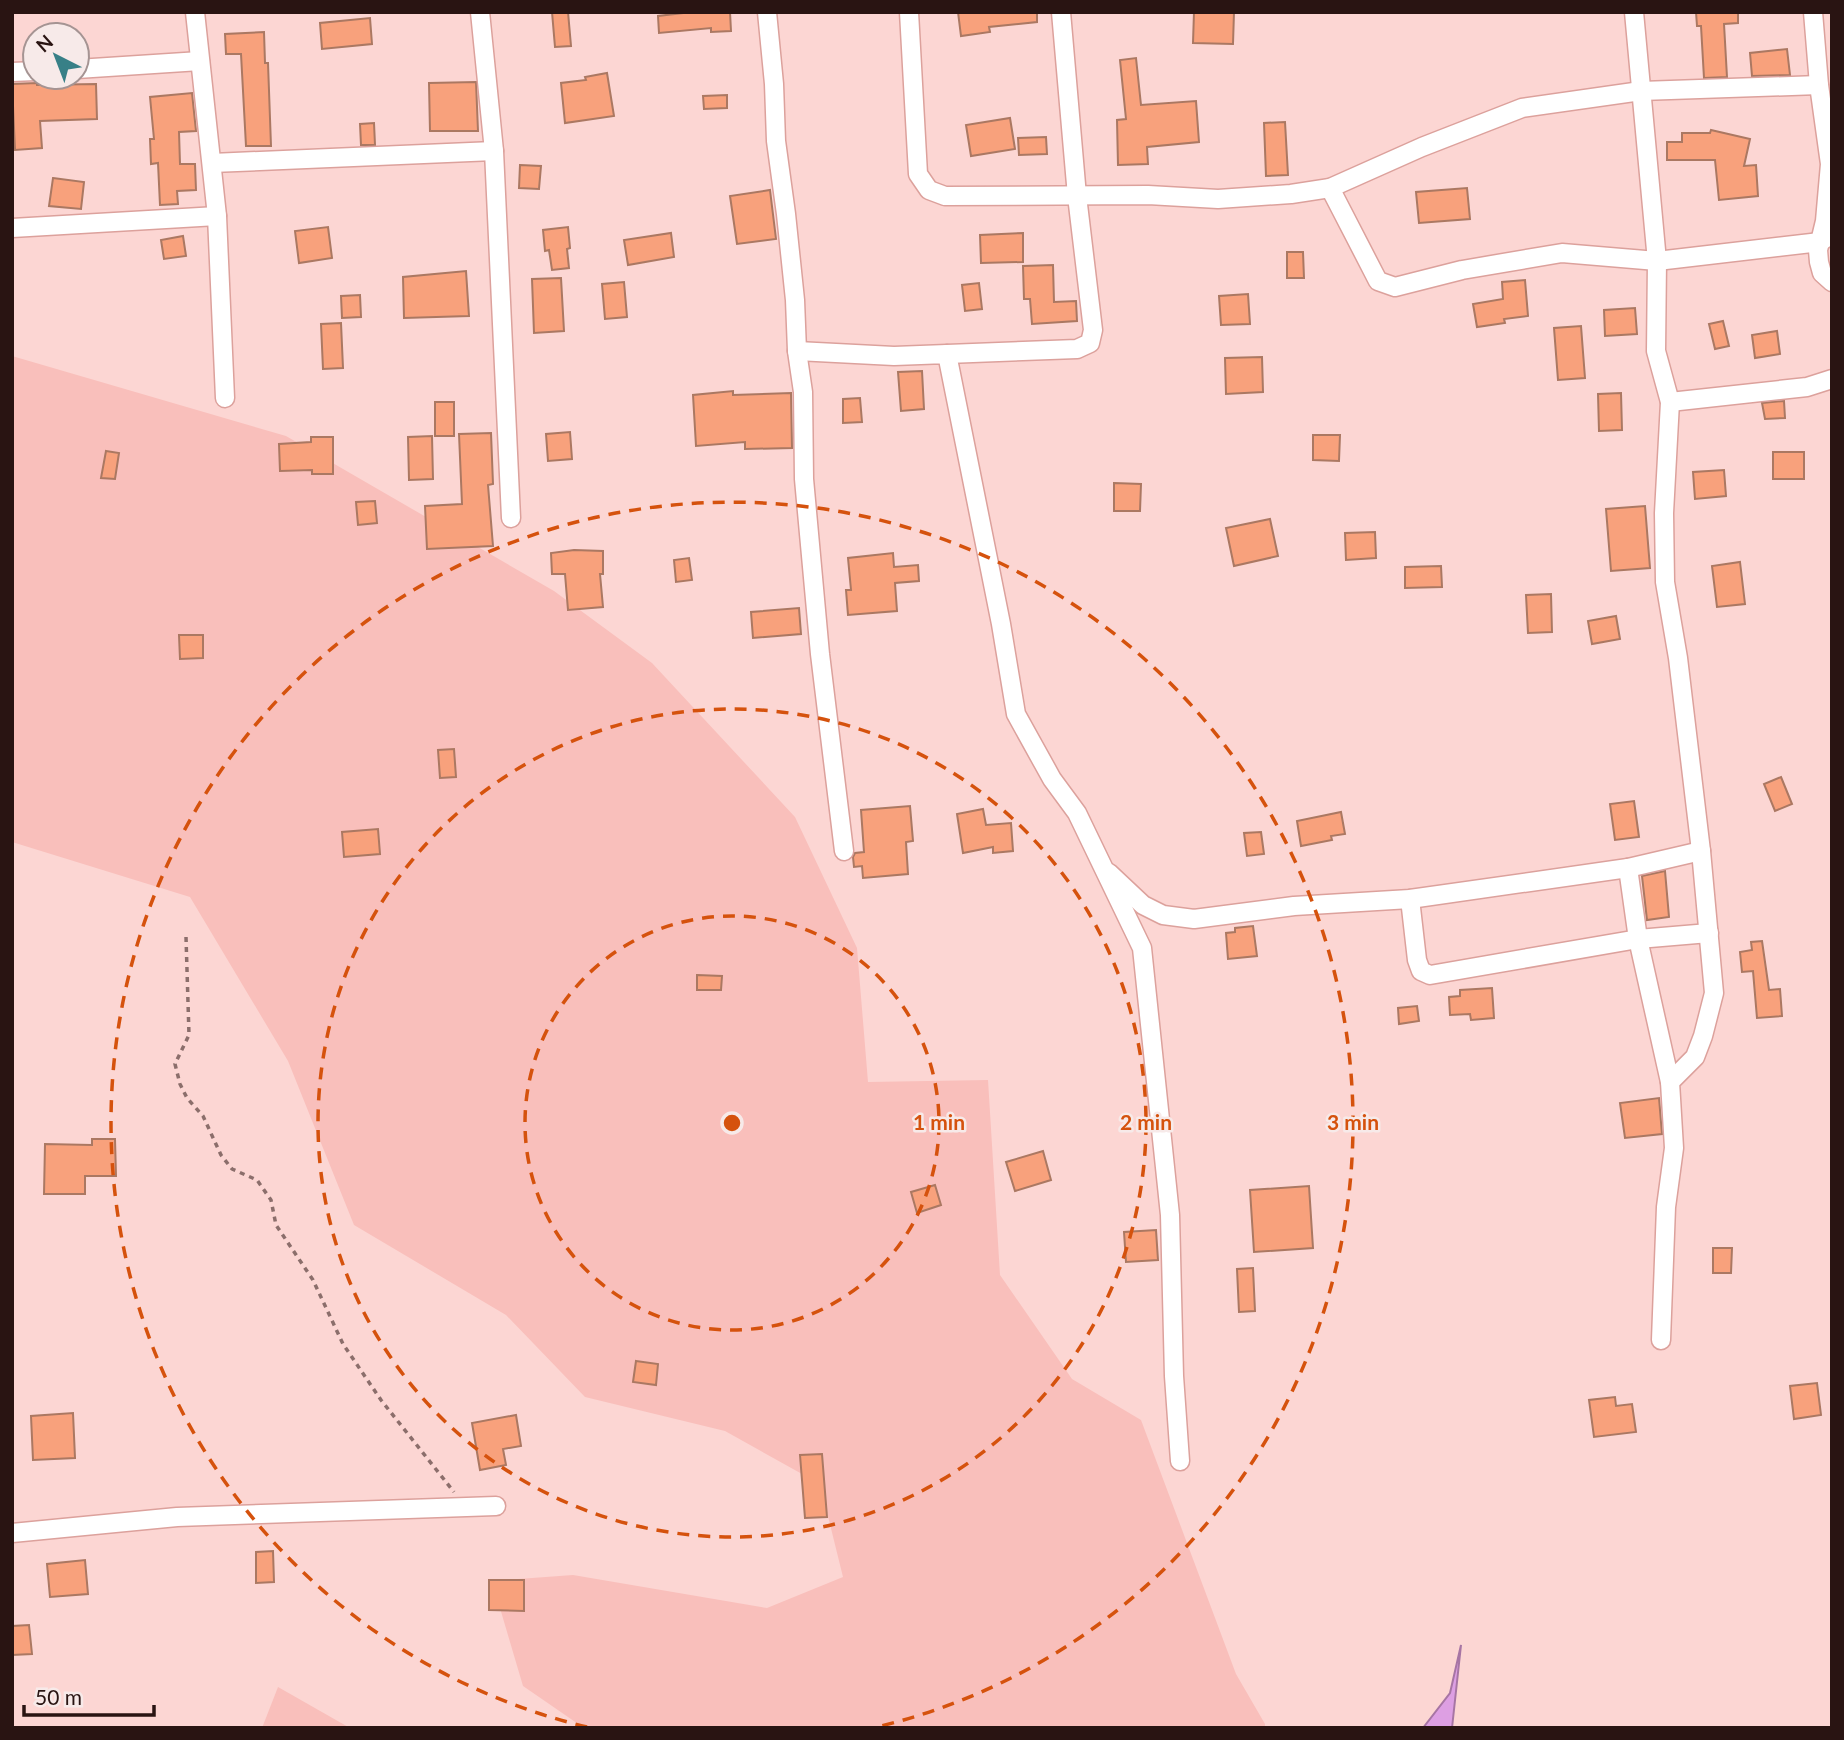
<svg xmlns="http://www.w3.org/2000/svg" width="1844" height="1740" font-family="Lato,sans-serif">
<style>
.green{fill:#f9bfbb}
.water{fill:#dd9fe3;stroke:#a775a4;stroke-width:2}
.building{fill:#f8a17c;stroke:#ab7862;stroke-width:2}
.lines{fill:none;stroke-linecap:round;stroke-linejoin:round}
.minor-casing{stroke:#dca19c;stroke-width:21}
.path{stroke:#8b6e6b;stroke-width:3.5;stroke-dasharray:5 5;stroke-linecap:butt}
.minor{stroke:#fff;stroke-width:18}
.ring{fill:none;stroke:#d5520d;stroke-width:3.5;stroke-dasharray:12 9}
.centre{fill:#d5520d;stroke:#f7eae9;stroke-width:3.5}
.ring-label{font-size:21px;text-anchor:middle;font-weight:bold;fill:#d5520d;stroke:#f7eae9;stroke-width:5;stroke-linejoin:round;paint-order:stroke}
</style>
<rect width="100%" height="100%" fill="#fcd6d3"/>
<g class="green">
<path d="M12 356 286 436 554 591 652 663 795 817 857 948 868 1082 988 1080 1000 1275 1072 1379 1141 1420 1236 1674 1265 1724V1728H584L523 1686 492 1581 573 1575 767 1608 843 1577 820 1484 725 1431 585 1397 506 1315 354 1225 288 1061 190 897 12 842Z"/>
<path d="M278 1687 350 1728H262Z"/>
</g>
<path class="water" d="M1461 1645 1452 1728H1423L1450 1693Z"/>
<g class="building">
<path d="M552 12H568L571 46 555 47Z"/>
<path d="M692 12H730L731 31 711 32V28L659 33 658 16Z"/>
<path d="M958 12H1037V22L989 27 990 32 961 36Z"/>
<path d="M1194 12H1234L1233 44 1193 43Z"/>
<path d="M1696 12H1738V23L1724 24 1727 77 1704 78 1701 26H1697Z"/>
<path d="M370 18 372 44 322 49 320 23Z"/>
<path d="M264 32 265 63H268L271 146H246L241 54H226L225 34Z"/>
<path d="M1787 49 1790 75 1752 76 1750 53Z"/>
<path d="M1136 58 1141 105 1196 101 1199 142 1147 147 1148 164 1118 165 1117 120 1126 119 1120 60Z"/>
<path d="M607 73 614 116 565 123 561 83 586 80 585 77Z"/>
<path d="M476 82 478 131H430L429 83Z"/>
<path d="M37 83V85L96 84 97 119 40 121 42 148 15 150 12 84Z"/>
<path d="M192 93 196 131 179 132 180 164H195L196 190 177 191 178 204 160 205 158 163 151 164 150 139H154L150 97Z"/>
<path d="M727 95V108L704 109 703 96Z"/>
<path d="M1010 118 1015 149 971 156 966 125Z"/>
<path d="M1285 122 1288 175 1266 176 1264 123Z"/>
<path d="M374 123 375 145H361L360 124Z"/>
<path d="M1711 130 1750 139 1744 166 1756 165 1758 196 1719 200 1715 160H1667V142H1682V133H1710Z"/>
<path d="M1046 137 1047 154 1019 155 1018 138Z"/>
<path d="M520 165 541 166 539 189 519 188Z"/>
<path d="M53 178 84 182 81 209 49 206Z"/>
<path d="M1467 188 1470 219 1419 223 1416 192Z"/>
<path d="M770 190 776 239 737 244 730 196Z"/>
<path d="M328 227 332 258 299 263 295 231Z"/>
<path d="M568 227 570 248 567 249 569 268 552 270 549 250 545 251 543 230Z"/>
<path d="M671 233 674 257 628 265 624 240Z"/>
<path d="M1023 233V262L981 263 980 235Z"/>
<path d="M183 236 186 256 164 259 161 240Z"/>
<path d="M1287 252H1303L1304 278H1287Z"/>
<path d="M1053 265 1054 302 1076 301 1077 321 1032 324 1030 299H1024L1023 266Z"/>
<path d="M466 271 469 316 404 318 403 277Z"/>
<path d="M561 278 564 331 534 333 532 279Z"/>
<path d="M1525 280 1528 316 1504 319 1505 323 1477 327 1473 304 1503 299 1502 282Z"/>
<path d="M624 282 627 317 605 319 602 284Z"/>
<path d="M979 283 982 309 965 311 962 285Z"/>
<path d="M1248 294 1250 324 1221 325 1219 296Z"/>
<path d="M360 295 361 317 342 318 341 296Z"/>
<path d="M1635 308 1637 334 1605 336 1604 310Z"/>
<path d="M1723 321 1729 346 1715 349 1709 324Z"/>
<path d="M341 323 343 368 323 369 321 324Z"/>
<path d="M1581 326 1585 378 1558 380 1554 328Z"/>
<path d="M1777 331 1780 354 1755 358 1752 335Z"/>
<path d="M1262 357 1263 392 1226 394 1225 358Z"/>
<path d="M922 371 924 409 901 411 898 372Z"/>
<path d="M733 391V395L791 393 792 448 745 449V442L696 446 693 395Z"/>
<path d="M1621 393 1622 430 1599 431 1598 394Z"/>
<path d="M860 398 862 422 843 423V399Z"/>
<path d="M1784 401 1785 418 1765 419 1762 403Z"/>
<rect x="435" y="402" width="19" height="34"/>
<path d="M570 432 572 459 548 461 546 434Z"/>
<path d="M491 433 493 484 488 485 493 546 427 549 425 506 462 504 459 434Z"/>
<path d="M1313 435H1340L1339 461 1313 460Z"/>
<path d="M432 436 433 479 409 480 408 437Z"/>
<path d="M311 437H333V474H312V470L280 471 279 444 311 442Z"/>
<path d="M106 451 119 453 115 479 101 478Z"/>
<rect x="1773" y="452" width="31" height="27"/>
<path d="M1724 470 1726 496 1695 499 1693 472Z"/>
<path d="M1114 483 1141 484 1140 511H1114Z"/>
<path d="M375 501 377 523 358 525 356 502Z"/>
<path d="M1645 506 1650 568 1611 571 1606 509Z"/>
<path d="M1270 519 1278 556 1234 566 1226 528Z"/>
<path d="M1375 532 1376 558 1346 560 1345 533Z"/>
<path d="M574 550 603 551V574H600L603 607 568 610 565 574H552L551 553Z"/>
<path d="M893 553 894 567 918 565 919 581 895 583 897 611 848 615 846 590H851L848 558Z"/>
<path d="M689 558 692 580 676 582 674 560Z"/>
<path d="M1740 562 1745 604 1717 607 1712 566Z"/>
<path d="M1441 566 1442 587 1405 588V567Z"/>
<path d="M1551 594 1552 632 1528 633 1526 595Z"/>
<path d="M799 608 801 634 753 638 751 612Z"/>
<path d="M1616 616 1620 639 1592 644 1588 621Z"/>
<path d="M179 635H203V658L180 659Z"/>
<path d="M454 749 456 777 440 778 438 750Z"/>
<path d="M1781 777 1792 804 1775 811 1764 784Z"/>
<path d="M1634 801 1639 837 1615 840 1610 804Z"/>
<path d="M910 806 913 841 906 842 908 874 863 878 862 866 854 867 853 857 855 853 864 852 861 810Z"/>
<path d="M983 809 986 825 1011 823 1013 851 993 853V847L963 853 957 814Z"/>
<path d="M1341 812 1345 834 1331 836 1332 840 1301 846 1297 821Z"/>
<path d="M378 829 380 854 344 857 342 832Z"/>
<path d="M1261 832 1264 854 1247 856 1244 833Z"/>
<path d="M1665 871 1669 917 1647 920 1642 876Z"/>
<path d="M1253 926 1257 956 1228 959 1226 933 1235 932V928Z"/>
<path d="M1762 941 1769 990 1780 989 1782 1016 1757 1018 1753 971 1742 972 1740 952 1752 950 1751 942Z"/>
<path d="M697 975 722 976 721 990H697Z"/>
<path d="M1492 988 1494 1018 1471 1020 1470 1014 1450 1015 1449 997 1460 996V990Z"/>
<path d="M1417 1006 1419 1021 1399 1024 1398 1008Z"/>
<path d="M1659 1098 1662 1134 1625 1138 1620 1103Z"/>
<path d="M92 1139H115L116 1176H85V1194H44L45 1144 92 1145Z"/>
<path d="M1043 1151 1051 1180 1015 1191 1006 1162Z"/>
<path d="M935 1185 941 1205 917 1213 911 1192Z"/>
<path d="M1309 1186 1313 1248 1254 1252 1250 1190Z"/>
<path d="M1156 1230 1158 1260 1126 1262 1124 1232Z"/>
<path d="M1713 1248H1732L1731 1273H1713Z"/>
<path d="M1253 1268 1255 1311 1239 1312 1237 1269Z"/>
<path d="M636 1361 658 1364 656 1385 633 1382Z"/>
<path d="M1817 1383 1821 1415 1794 1419 1790 1386Z"/>
<path d="M1615 1397 1616 1406 1632 1404 1636 1432 1594 1437 1589 1400Z"/>
<path d="M73 1413 75 1458 33 1460 31 1416Z"/>
<path d="M516 1415 521 1446 503 1449 506 1465 480 1470 472 1423Z"/>
<path d="M822 1454 827 1517 805 1518 800 1455Z"/>
<path d="M273 1551 274 1582 256 1583V1552Z"/>
<path d="M85 1560 88 1594 50 1597 47 1564Z"/>
<path d="M489 1580H524V1611L489 1610Z"/>
<path d="M29 1625 32 1654 12 1655V1626Z"/>
</g>
<g class="lines">
<defs>
<g id="minor">
<path d="M195 12 217 216 225 398"/>
<path d="M480 12 494 151 511 518"/>
<path d="M767 12 774 84 776 141 786 214 795 300 797 351 803 392 804 479 820 654 844 851"/>
<path d="M909 12 918 174 929 190 945 196 1148 195 1218 199 1291 194 1330 188 1422 147 1522 108 1641 91 1819 85"/>
<path d="M1634 12 1657 261 1656 351 1670 402 1664 513 1665 582 1678 658 1701 851 1714 993 1703 1036 1695 1057 1670 1082 1674 1148 1666 1207 1661 1340"/>
<path d="M1813 12 1819 85 1830 164 1825 221 1818 250 1819 262 1822 273 1832 282"/>
<path d="M77 69 200 61"/>
<path d="M12 72 35 71"/>
<path d="M212 163 494 151"/>
<path d="M1330 188 1378 281 1395 287 1462 270 1562 253 1657 261 1820 242 1832 234"/>
<path d="M12 228 217 216"/>
<path d="M797 351 894 356 947 354 1001 624 1016 714 1052 779 1077 813 1142 948 1170 1215 1174 1376 1180 1461"/>
<path d="M947 354 1077 349 1090 343 1093 330 1077 196 1061 12"/>
<path d="M1670 402 1807 387 1832 379"/>
<path d="M1628 868 1638 939 1670 1082"/>
<path d="M1109 873 1143 905 1163 915 1194 919 1294 906 1410 899 1628 868 1701 851"/>
<path d="M1410 899 1417 960 1421 971 1430 975 1638 939 1709 933"/>
<path d="M12 1533 177 1517 496 1506"/>
</g>
</defs>
<use href="#minor" class="minor-casing"/>
<path class="path" d="M186 937 189 1035 175 1064 180 1084 187 1098 203 1116 221 1155 232 1169 257 1180 271 1200 276 1225 313 1280 343 1344 381 1400 454 1492"/>
<use href="#minor" class="minor"/>
</g>
<g class="ring">
<circle cx="732" cy="1123" r="207"/>
<circle cx="732" cy="1123" r="414"/>
<path d="M587 1727A621 621 0 1 1 877 1727"/>
</g>
<circle cx="732" cy="1123" r="10" class="centre"/>
<g class="ring-label">
<text x="939" y="1130">1 min</text>
<text x="1146" y="1130">2 min</text>
<text x="1353" y="1130">3 min</text>
</g>
<rect width="1844" height="1740" fill="none" stroke="#291412" stroke-width="28"/>
<g transform="translate(56 56) rotate(318)"><circle r="33" fill="#f7eae9" stroke="#a59493" stroke-width="2"/>
<path d="M0-5L12 26L0 18L-12 26Z" fill="#388087"/>
<text y="-10" font-size="19" font-weight="bold" text-anchor="middle" fill="#291412">N</text>
</g>
<path d="M24 1705v10h130v-10" fill="none" stroke="#291412" stroke-width="3.5"/>
<text x="35" y="1705" font-size="21" fill="#291412" stroke="#f7eae9" stroke-width="5" paint-order="stroke">50 m</text>
</svg>
